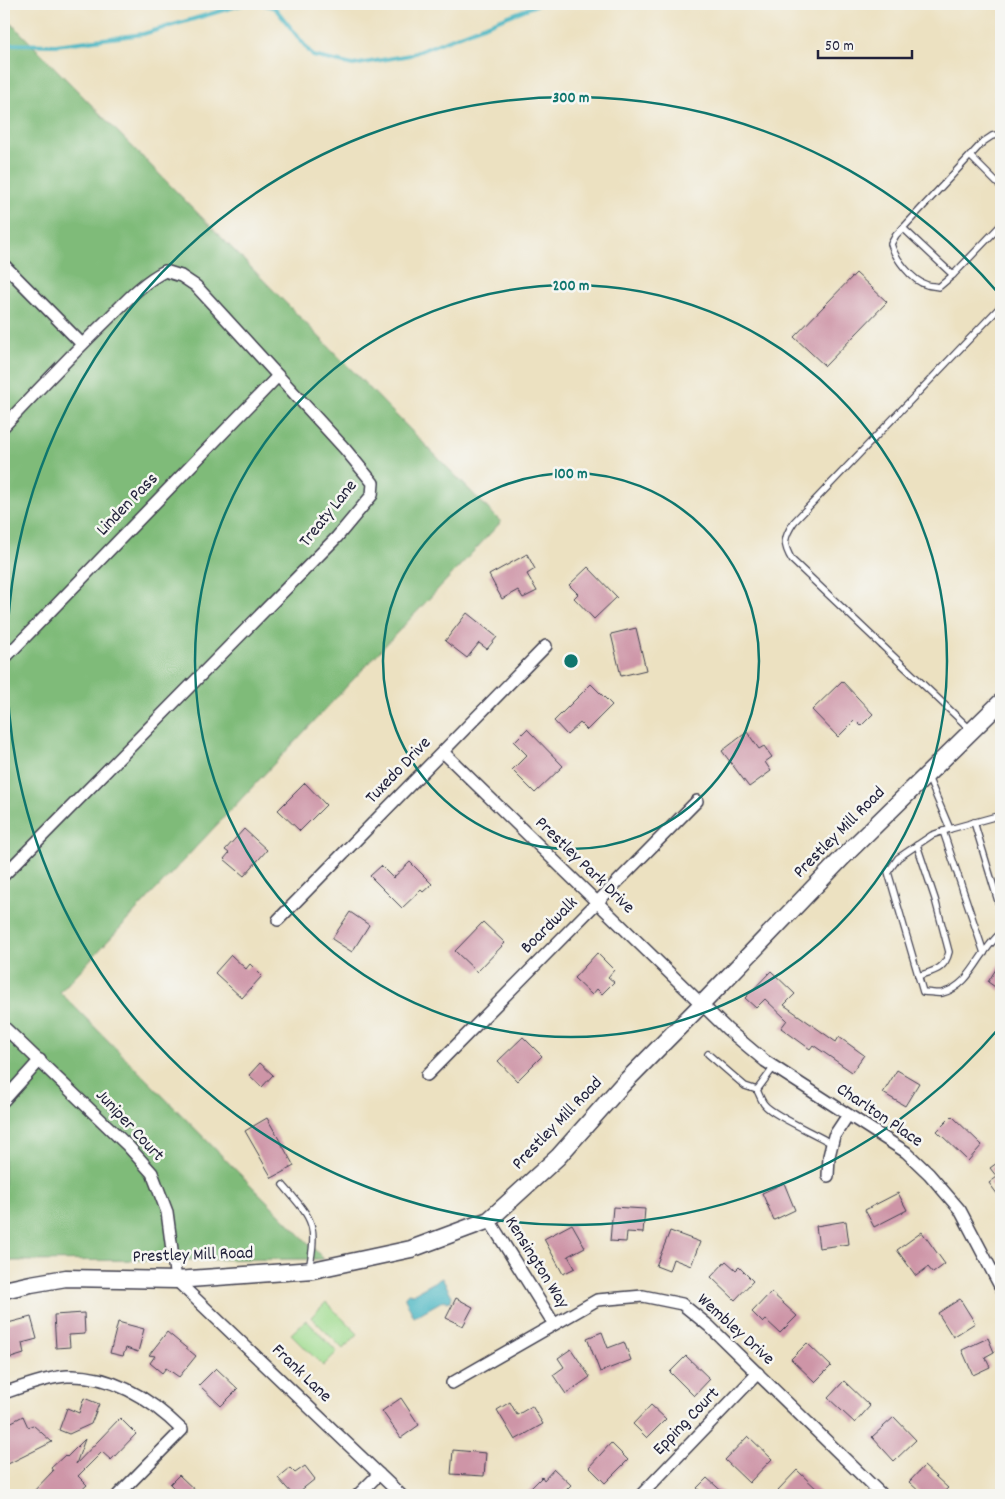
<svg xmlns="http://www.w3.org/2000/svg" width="1005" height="1499" font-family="Dekko,sans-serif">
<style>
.green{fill:#9fdb8e;stroke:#607e64}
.forest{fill:#7fbb79;stroke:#506e5a}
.water{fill:#48b6c2;stroke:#356c7e}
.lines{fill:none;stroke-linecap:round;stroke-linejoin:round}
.stream{stroke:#48b6c2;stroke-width:4}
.building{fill:#ce95a7}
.lane-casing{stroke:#403f4f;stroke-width:8}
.street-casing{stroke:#403f4f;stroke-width:14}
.secondary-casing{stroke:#403f4f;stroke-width:19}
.lane{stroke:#fff;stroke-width:5.5}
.street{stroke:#fff;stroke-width:11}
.secondary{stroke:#fff;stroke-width:16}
.ring{fill:none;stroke:#0f766e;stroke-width:2.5}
.labels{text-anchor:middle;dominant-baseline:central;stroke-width:5;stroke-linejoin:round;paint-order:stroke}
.street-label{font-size:18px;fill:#22223b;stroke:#f6f6f2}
.centre{fill:#0f766e;stroke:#f6f6f2;stroke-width:2.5}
.ring-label{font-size:15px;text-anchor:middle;font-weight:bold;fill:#0f766e;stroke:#f6f6f2;stroke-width:5;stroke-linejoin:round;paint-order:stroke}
</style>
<rect width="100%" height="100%" fill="#f6f6f2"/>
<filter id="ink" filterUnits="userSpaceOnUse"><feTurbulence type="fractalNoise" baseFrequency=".02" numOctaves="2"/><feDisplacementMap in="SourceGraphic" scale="10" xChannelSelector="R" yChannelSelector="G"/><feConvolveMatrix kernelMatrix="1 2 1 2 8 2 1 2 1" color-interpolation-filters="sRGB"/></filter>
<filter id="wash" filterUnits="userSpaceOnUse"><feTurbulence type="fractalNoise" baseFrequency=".0096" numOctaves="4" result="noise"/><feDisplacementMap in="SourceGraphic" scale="20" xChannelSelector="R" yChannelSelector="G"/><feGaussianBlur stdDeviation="1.12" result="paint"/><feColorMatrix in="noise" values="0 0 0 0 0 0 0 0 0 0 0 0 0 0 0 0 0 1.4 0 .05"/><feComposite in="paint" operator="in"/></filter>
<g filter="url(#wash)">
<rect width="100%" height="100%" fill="#ece1c1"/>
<g class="green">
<path d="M326 1302 358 1334 343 1349 311 1317Z"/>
<path d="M306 1320 337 1352 323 1366 291 1334Z"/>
</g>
<path class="forest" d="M4 16 501 522 60 992 324 1259 4 1261Z"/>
<path class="water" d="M442 1278 452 1296 451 1301 446 1302 444 1300 414 1317 405 1299V1296L408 1293 413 1294Z"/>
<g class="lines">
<g class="stream">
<path d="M263 4 275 8 313 56 353 65 410 55 539 4"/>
<path d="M4 44 56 45 143 34 244 4"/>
</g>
</g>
<g id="blocks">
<g class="building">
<path d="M856 273 887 302 825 366 794 337Z"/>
<path d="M527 554 535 569 527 574 537 591 523 598 518 590 502 599 489 575Z"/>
<path d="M588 567 617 597 594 619 574 598 578 594 569 585Z"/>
<path d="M467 613 497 637 487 649 479 643 467 658 445 641Z"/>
<path d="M636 628 646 670 621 676 611 634Z"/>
<path d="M842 681 873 714 861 726 855 720 838 737 812 710Z"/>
<path d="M591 684 612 705 587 730 580 723 567 735 554 721Z"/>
<path d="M527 729 563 766 535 793 512 770 527 755 514 742Z"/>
<path d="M747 732 759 749 764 746 772 757 765 762 771 771 749 787 722 751Z"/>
<path d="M305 783 326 805 300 831 278 810Z"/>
<path d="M244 829 267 850 244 876 224 859 229 853 225 850Z"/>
<path d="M410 862 432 884 423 892 421 890 402 908 370 876 381 866 393 878Z"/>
<path d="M350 912 369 925 352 952 332 939Z"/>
<path d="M483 922 505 943 477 972 455 951Z"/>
<path d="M597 953 614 970 608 977 614 982 602 994 597 989 592 995 574 978Z"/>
<path d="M231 955 246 969 250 964 262 976 242 998 215 973Z"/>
<path d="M1001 961V991L988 982Z"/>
<path d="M771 971 795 994 784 1005 836 1042 839 1037 864 1055 852 1072 813 1045 810 1049 781 1028 787 1020 765 999 756 1008 745 998Z"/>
<path d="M523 1037 542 1056 517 1081 498 1061Z"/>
<path d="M260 1063 273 1075 262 1087 249 1075Z"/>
<path d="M897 1070 919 1083 905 1106 883 1093Z"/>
<path d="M952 1116 982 1145 968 1161 937 1131Z"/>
<path d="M267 1118 294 1166 272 1178 245 1131Z"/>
<path d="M1001 1160V1199L989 1183 997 1177 990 1168Z"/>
<path d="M784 1183 795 1210 774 1220 762 1193Z"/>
<path d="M898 1193 907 1210 874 1227 865 1210Z"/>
<path d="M613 1207 645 1209 643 1233 627 1232 626 1242 610 1241Z"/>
<path d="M846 1221 849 1244 819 1248 816 1226Z"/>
<path d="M572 1224 585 1247 568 1256 575 1268 563 1274 544 1239Z"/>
<path d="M670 1231 700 1242 691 1266 673 1259 669 1271 656 1266Z"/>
<path d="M922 1232 945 1264 933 1273 928 1267 916 1276 897 1250Z"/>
<path d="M726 1261 736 1270 739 1267 753 1281 735 1300 711 1277Z"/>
<path d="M771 1292 797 1316 780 1333 766 1320 763 1323 752 1312Z"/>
<path d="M456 1298 473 1307 463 1326 446 1318Z"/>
<path d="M960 1299 975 1323 953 1337 938 1313Z"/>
<path d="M84 1313 85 1334 69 1335 70 1347 56 1348 54 1315Z"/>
<path d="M31 1317 37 1339 22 1343 24 1354 11 1358 4 1324Z"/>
<path d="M118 1322 144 1329 138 1352 126 1348 123 1356 110 1353Z"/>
<path d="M167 1332 196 1356 179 1377 166 1368 162 1373 150 1363 155 1356 149 1355Z"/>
<path d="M602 1332 608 1348 624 1342 631 1360 600 1372 587 1338Z"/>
<path d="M988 1338 994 1352 985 1357 990 1367 973 1375 962 1350Z"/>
<path d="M807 1343 831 1366 815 1382 791 1359Z"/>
<path d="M571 1349 590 1377 566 1394 553 1375 564 1367 558 1358Z"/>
<path d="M686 1356 710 1379 694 1396 670 1372Z"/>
<path d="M216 1368 238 1389 221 1406 199 1385Z"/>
<path d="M844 1381 870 1406 855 1423 828 1398Z"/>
<path d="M84 1398 99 1404 91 1424 69 1434 59 1430 67 1408 79 1413Z"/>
<path d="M401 1398 419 1425 401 1438 382 1411Z"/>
<path d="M510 1402 517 1415 532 1406 543 1424 515 1440 497 1410Z"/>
<path d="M651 1405 666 1419 647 1438 633 1424Z"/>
<path d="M23 1416 28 1427 33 1425 52 1442 4 1466V1426Z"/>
<path d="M894 1417 916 1440 894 1461 872 1437Z"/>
<path d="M120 1418 136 1434 111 1460 102 1452 78 1476 87 1485 76 1495H30L53 1471 51 1468 65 1455 67 1457 85 1439 76 1464Z"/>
<path d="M748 1436 772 1459 749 1483 725 1460Z"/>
<path d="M611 1443 628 1460 605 1483 589 1467Z"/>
<path d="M453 1450 486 1453 484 1476 451 1474Z"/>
<path d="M305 1466 315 1479 295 1495H293L278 1478 290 1468 295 1473Z"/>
<path d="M924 1466 948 1488 940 1495H923L909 1482Z"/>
<path d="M554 1469 571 1485 561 1495H524L542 1477 544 1480Z"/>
<path d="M797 1470 823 1495H784L778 1490Z"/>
<path d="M179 1475 200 1495H181L170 1484Z"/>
<path d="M707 1478 726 1495H704L697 1488Z"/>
</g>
</g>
</g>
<g filter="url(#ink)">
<use href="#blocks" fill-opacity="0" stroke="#403f4f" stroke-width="1"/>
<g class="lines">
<defs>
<g id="lane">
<path d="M1001 134 992 136 983 142 903 228 953 275 1001 225"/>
<path d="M970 156 1001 187"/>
<path d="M903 228 896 235 891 244C895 258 912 281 927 285 930 286 935 286 939 287L953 275"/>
<path d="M971 730 792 560C782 544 784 537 794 522L1001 306"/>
<path d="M928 777 950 829 932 835 898 858 888 872 923 992C929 992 937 994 942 993 972 986 979 950 1001 933"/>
<path d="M974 822 1001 911"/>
<path d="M950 829 1001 815"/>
<path d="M943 831 984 953"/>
<path d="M917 845 935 899 949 952C945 970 933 971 918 976"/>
<path d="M708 1054 745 1086 757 1090 774 1067"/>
<path d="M757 1090C759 1094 761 1100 764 1104 773 1116 817 1134 832 1144"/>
<path d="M283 1185C311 1218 319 1224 309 1268"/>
</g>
<g id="street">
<path d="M4 265 82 344"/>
<path d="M4 426C38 390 73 353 109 318 126 301 143 282 165 271L181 276 196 286 345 449 373 483 372 495 337 537 4 875"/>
<path d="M4 659 278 376"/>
<path d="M443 752 727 1029 765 1061 906 1152 929 1174 960 1210 1001 1288"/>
<path d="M278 920 546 646"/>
<path d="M4 1027 128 1146 152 1173 167 1212 176 1280 401 1495"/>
<path d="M427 1075 697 801"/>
<path d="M4 1100 40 1060"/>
<path d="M828 1176 829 1156 834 1136 848 1115"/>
<path d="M489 1220 554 1324"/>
<path d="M452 1383 597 1300 643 1296 682 1304 709 1326 882 1495"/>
<path d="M4 1393C21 1387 48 1377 67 1376 113 1374 151 1399 182 1430L118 1495"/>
<path d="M358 1495 379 1474"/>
<path d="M641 1495 758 1373"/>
</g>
<path id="secondary" d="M4 1290 31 1284 66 1278 176 1280 313 1270 411 1249 489 1220 558 1157 622 1085 701 1005 843 857 1001 702"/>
</defs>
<use href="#lane" class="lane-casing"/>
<use href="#street" class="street-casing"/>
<use href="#secondary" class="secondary-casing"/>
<use href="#lane" class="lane"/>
<use href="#street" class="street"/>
<use href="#secondary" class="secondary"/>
</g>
</g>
<g class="ring">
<circle cx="571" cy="661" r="188"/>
<circle cx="571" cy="661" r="376"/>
<path d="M1000 1027A564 564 0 1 1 1000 295"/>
</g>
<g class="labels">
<g class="street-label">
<text transform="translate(128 505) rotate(-46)">Linden Pass</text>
<text transform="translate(329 514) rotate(-51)">Treaty Lane</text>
<text transform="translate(399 771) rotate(-46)">Tuxedo Drive</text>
<text transform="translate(840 833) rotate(-45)">Prestley Mill Road</text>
<text transform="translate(584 866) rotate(44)">Prestley Park Drive</text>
<text transform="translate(550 926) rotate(-45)">Boardwalk</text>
<text transform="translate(879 1116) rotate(34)">Charlton Place</text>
<text transform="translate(558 1124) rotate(-46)">Prestley Mill Road</text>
<text transform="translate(129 1126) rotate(47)">Juniper Court</text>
<text transform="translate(193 1256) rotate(-2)">Prestley Mill Road</text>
<text transform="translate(536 1263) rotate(58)">Kensington Way</text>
<text transform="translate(735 1330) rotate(42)">Wembley Drive</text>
<text transform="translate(301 1374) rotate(44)">Frank Lane</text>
<text transform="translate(687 1422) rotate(-46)">Epping Court</text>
</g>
</g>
<circle cx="571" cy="661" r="8" class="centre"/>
<g class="ring-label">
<text x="571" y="102">300 m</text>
<text x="571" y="290">200 m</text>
<text x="571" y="478">100 m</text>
</g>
<rect width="1005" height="1499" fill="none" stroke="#f6f6f2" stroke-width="20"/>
<path d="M818 50v8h94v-8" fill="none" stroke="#22223b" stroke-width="2.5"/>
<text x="825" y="50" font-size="15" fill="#22223b" stroke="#f6f6f2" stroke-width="4" paint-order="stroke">50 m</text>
</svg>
